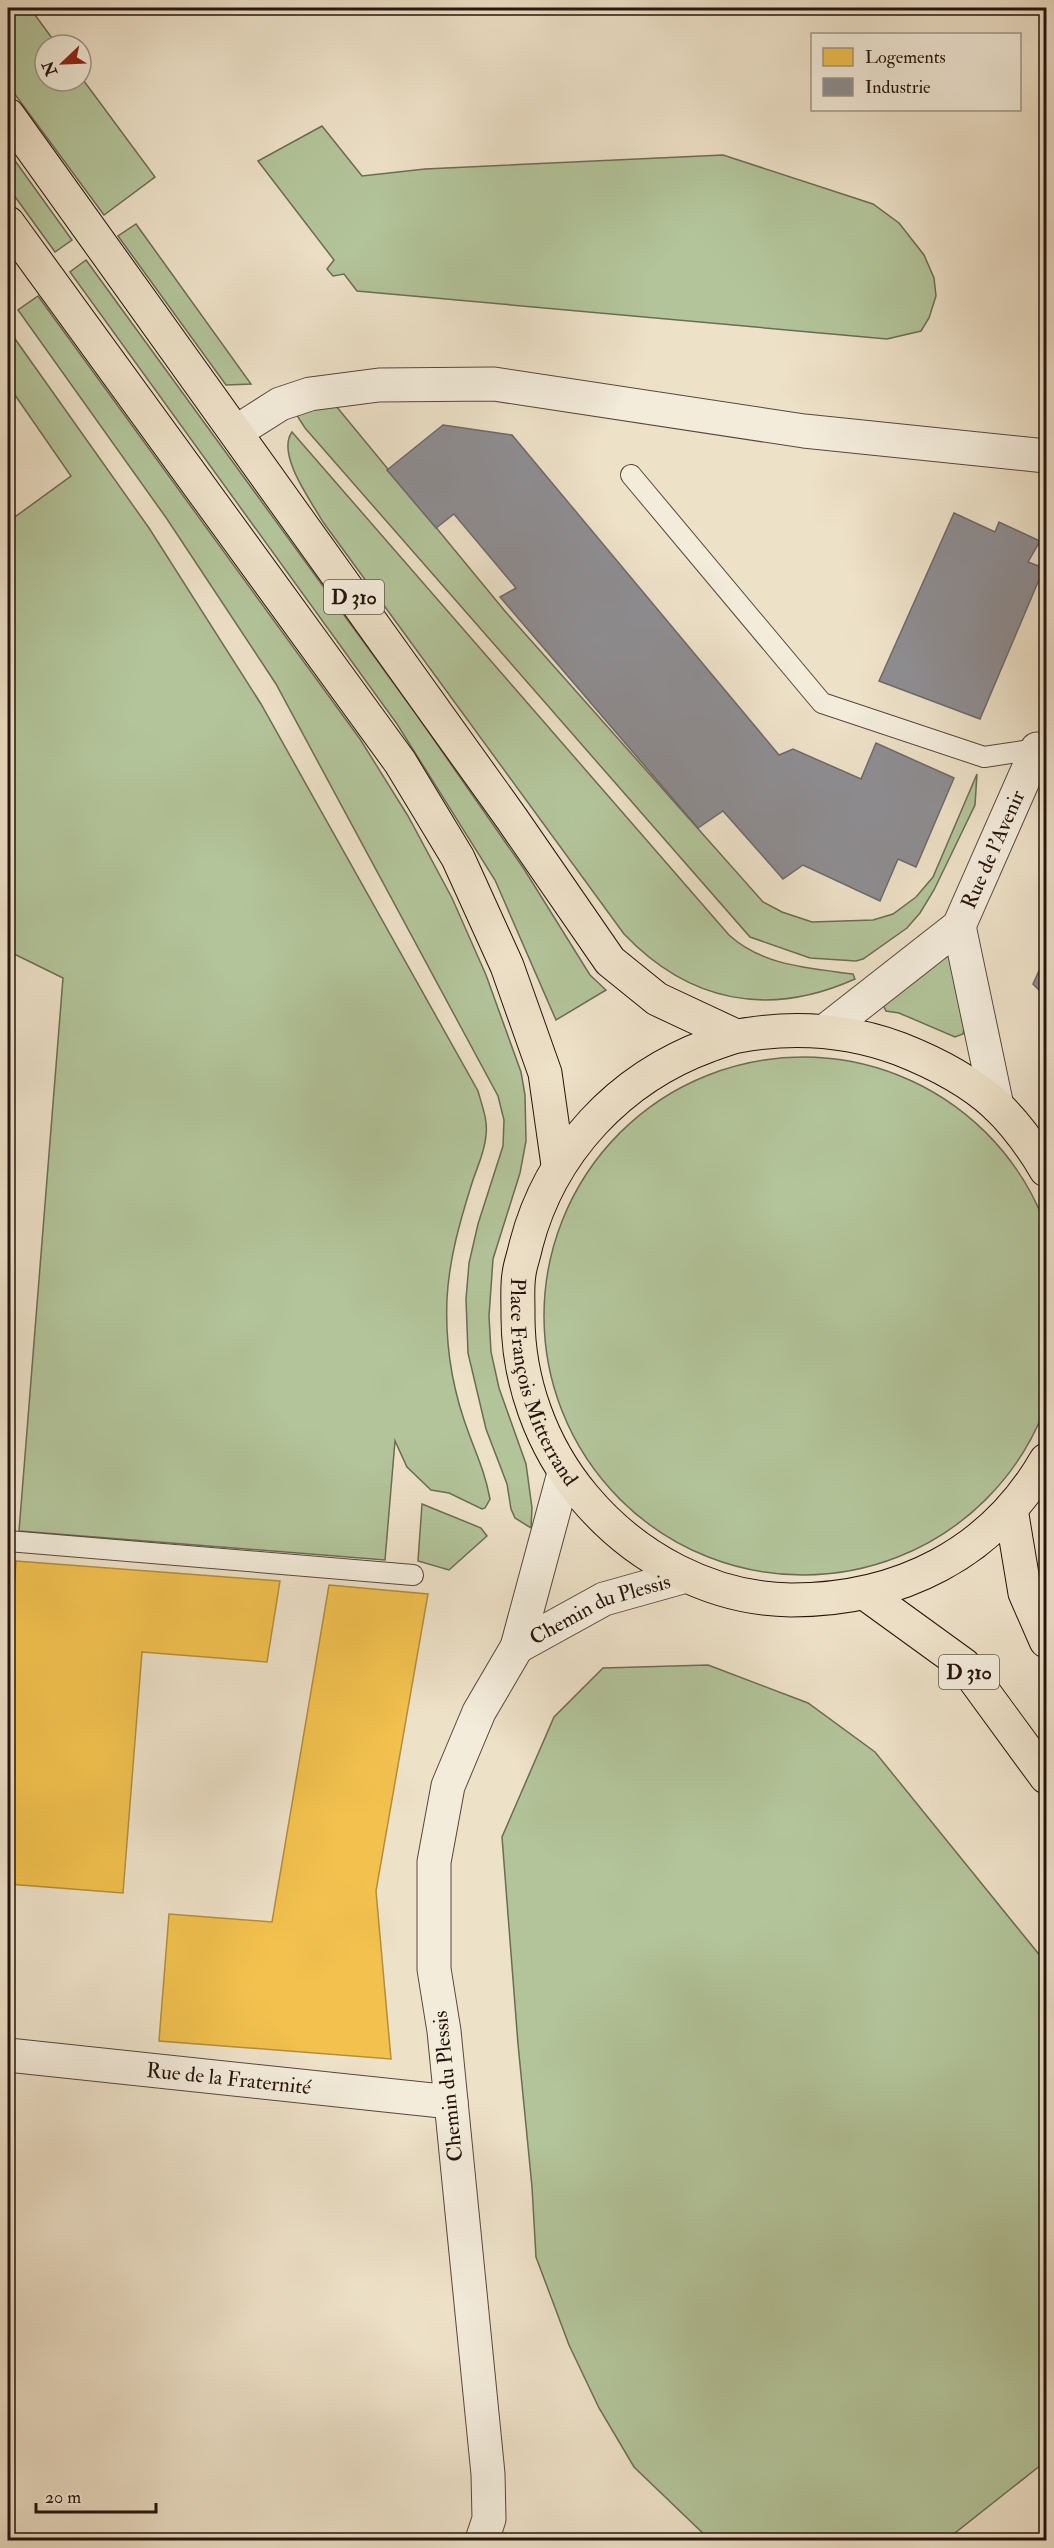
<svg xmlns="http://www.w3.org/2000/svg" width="1054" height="2548" font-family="'IM FELL Double Pica',serif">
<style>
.green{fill:#b3c49a;stroke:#6c6c54;stroke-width:1.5}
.homes{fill:#f2c14e;stroke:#b58d3a;stroke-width:1.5}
.industry{fill:#8d8d92;stroke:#6e696a;stroke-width:1.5}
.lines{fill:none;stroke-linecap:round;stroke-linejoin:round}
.lane-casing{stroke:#58473c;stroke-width:22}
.street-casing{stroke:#58473c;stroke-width:35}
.primary-casing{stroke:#26140d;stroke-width:35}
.lane{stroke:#f3ecdb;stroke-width:20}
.street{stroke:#f3ecdb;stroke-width:33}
.primary{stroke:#ede1c8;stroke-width:33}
.labels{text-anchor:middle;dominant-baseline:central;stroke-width:6;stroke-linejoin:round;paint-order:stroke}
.shield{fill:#f3ecdb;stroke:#64554b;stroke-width:1.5}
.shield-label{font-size:20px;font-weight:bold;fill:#26140d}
.street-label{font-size:21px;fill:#26140d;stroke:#f3ecdb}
</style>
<rect width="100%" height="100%" fill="#ede1c8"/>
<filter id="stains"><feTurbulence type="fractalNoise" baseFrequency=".00333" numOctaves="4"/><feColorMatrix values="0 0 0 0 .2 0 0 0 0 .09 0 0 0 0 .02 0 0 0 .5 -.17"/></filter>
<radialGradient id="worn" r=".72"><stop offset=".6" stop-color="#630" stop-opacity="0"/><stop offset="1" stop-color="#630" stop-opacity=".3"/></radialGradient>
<g class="green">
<path d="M8 8H30L57 45H45V81H81V77L155 177 104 215 8 85Z"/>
<path d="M322 126 362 176 425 169 723 155 873 204 899 223 924 255 934 278 936 296 929 318 921 331 887 339 357 291 344 274 333 276 327 269 334 260 258 161Z"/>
<path d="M8 151 72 240 55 252 8 187Z"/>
<path d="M136 224 251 384 226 385 118 236Z"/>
<path d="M86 260 416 714 524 869 590 975 606 990 556 1020 495 880 397 724 70 272Z"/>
<path d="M38 296 360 739 408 816 452 898 486 975 521 1072 525 1095 526 1141 520 1173 493 1259 489 1316 491 1352 499 1388 526 1464 532 1508 531 1528 515 1518 511 1509 507 1484 486 1429 468 1353 466 1299 469 1263 478 1224 503 1146 504 1120 498 1096 276 684 167 519 18 310Z"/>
<path d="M8 329 149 528 261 704 478 1091C482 1106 488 1120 486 1135 485 1152 477 1167 472 1183 460 1221 449 1259 447 1299 445 1345 453 1392 469 1434 478 1458 485 1473 490 1499L485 1508 482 1509 449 1493 431 1490 407 1467 395 1441 385 1560 19 1531 63 978 8 951V522L71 476 8 385Z"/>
<path d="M336 406 504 610 763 902 782 912 812 922 873 920 893 914 916 897 933 877 977 774 975 805 934 890 920 913 907 928 863 959 856 961 810 958 750 937 305 428 296 414 318 407Z"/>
<path d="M292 432 729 935C763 966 809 968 853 974L855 979C768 1018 689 1002 624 934L323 522C311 501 276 454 292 432Z"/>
<path d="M946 956 951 958 964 1029 963 1034 955 1037 899 1013 886 1011 883 1005Z"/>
<circle cx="803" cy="1316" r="259"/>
<path d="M422 1504 481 1528 487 1536 449 1570 418 1561Z"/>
<path d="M708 1665 808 1703 875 1752 1046 1963V2461L946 2540H710L634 2467 599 2408 569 2345 536 2257 532 2187 518 2044 502 1837 554 1717 603 1668Z"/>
</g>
<g class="homes">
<path d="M16 1561 280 1581 267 1662 142 1652 123 1893 8 1884V1673Z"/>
<path d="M329 1585 428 1594 376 1891 391 2059 159 2041 169 1914 272 1922Z"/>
</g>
<g class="industry">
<path d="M443 425 512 435 779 755 793 749 861 779 876 743 954 778 916 867 898 859 880 901 803 865 783 879 723 811 698 828 500 597 516 588 454 514 436 528 387 470Z"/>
<path d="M954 513 995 532 999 522 1040 541 1028 562 1044 568 980 719 879 681Z"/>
<path d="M1046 955V997L1033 984Z"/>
</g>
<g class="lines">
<defs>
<g id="lane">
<path d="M631 475 822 703 984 757 1037 749"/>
<path d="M8 1541 413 1575"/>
</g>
<g id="street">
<path d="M236 432 280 404 310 394 379 385 494 384 804 431 1046 456"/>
<path d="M959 926 997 1106"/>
<path id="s1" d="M825 1031 959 926 1037 749 1046 750"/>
<path id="s2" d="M517 1647 604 1599 686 1576"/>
<path id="s3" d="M8 2055 451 2102"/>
<path d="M482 2540 489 2519 488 2474 444 2031 434 1969V1862L448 1786 479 1712 517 1647 564 1473"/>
</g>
<g id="primary">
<path d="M8 115 512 819 610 961 657 999 736 1036"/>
<path d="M8 223 400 762 458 858 507 966 545 1073 558 1165"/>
<path id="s4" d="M1046 1170C1033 1148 1015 1123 996 1105 970 1081 933 1062 900 1049 849 1030 793 1026 738 1036 729 1038 719 1042 710 1045 619 1078 550 1152 526 1245 524 1255 520 1265 519 1274 517 1286 518 1300 518 1312 517 1379 541 1446 584 1497 635 1558 711 1599 791 1600 899 1600 992 1554 1046 1460"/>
<path d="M1011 1509 1025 1593 1046 1641"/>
<path d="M866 1594 964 1665 1046 1777"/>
</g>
</defs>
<use href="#lane" class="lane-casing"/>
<use href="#street" class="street-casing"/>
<use href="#primary" class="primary-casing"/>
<use href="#lane" class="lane"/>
<use href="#street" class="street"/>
<use href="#primary" class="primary"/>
</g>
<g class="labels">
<g class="shield">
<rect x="324" y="580" width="60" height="34" rx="4.5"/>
<rect x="939" y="1655" width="60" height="34" rx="4.5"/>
</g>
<g class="shield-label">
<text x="354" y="597">D 310</text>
<text x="969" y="1672">D 310</text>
</g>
<g class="street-label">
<text stroke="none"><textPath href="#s1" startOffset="254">Rue de l'Avenir</textPath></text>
<text stroke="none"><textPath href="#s4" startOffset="813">Place François Mitterrand</textPath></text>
<text stroke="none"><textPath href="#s2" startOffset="92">Chemin du Plessis</textPath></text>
<text stroke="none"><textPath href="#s3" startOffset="222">Rue de la Fraternité</textPath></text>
<text transform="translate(448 2086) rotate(-96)">Chemin du Plessis</text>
</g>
</g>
<rect width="1054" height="2548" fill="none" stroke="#ede1c8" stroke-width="30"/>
<rect x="9" y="9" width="1036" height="2530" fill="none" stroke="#26140d" stroke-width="3"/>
<rect x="15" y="15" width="1024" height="2518" fill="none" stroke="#26140d" stroke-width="1.5"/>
<rect x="811" y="33" width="210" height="78" fill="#f3ecdb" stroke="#a19689" stroke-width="1.5"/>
<rect x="823" y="48" width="30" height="18" fill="#f2c14e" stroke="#a19689" stroke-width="1.5"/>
<text x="865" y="63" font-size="18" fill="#26140d">Logements</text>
<rect x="823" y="78" width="30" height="18" fill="#8d8d92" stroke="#a19689" stroke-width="1.5"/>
<text x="865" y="93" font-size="18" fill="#26140d">Industrie</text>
<g transform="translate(63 63) rotate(247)"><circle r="28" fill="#f3ecdb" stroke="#a19689" stroke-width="1.5"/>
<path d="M0-4.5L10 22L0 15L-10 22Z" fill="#8f2418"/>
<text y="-9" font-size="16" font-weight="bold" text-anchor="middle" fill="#26140d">N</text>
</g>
<path d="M36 2503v9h120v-9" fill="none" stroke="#26140d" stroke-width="3"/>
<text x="45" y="2503" font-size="18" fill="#26140d" stroke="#f3ecdb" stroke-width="4.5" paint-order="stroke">20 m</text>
<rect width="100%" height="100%" filter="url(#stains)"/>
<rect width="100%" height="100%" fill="url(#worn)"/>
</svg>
